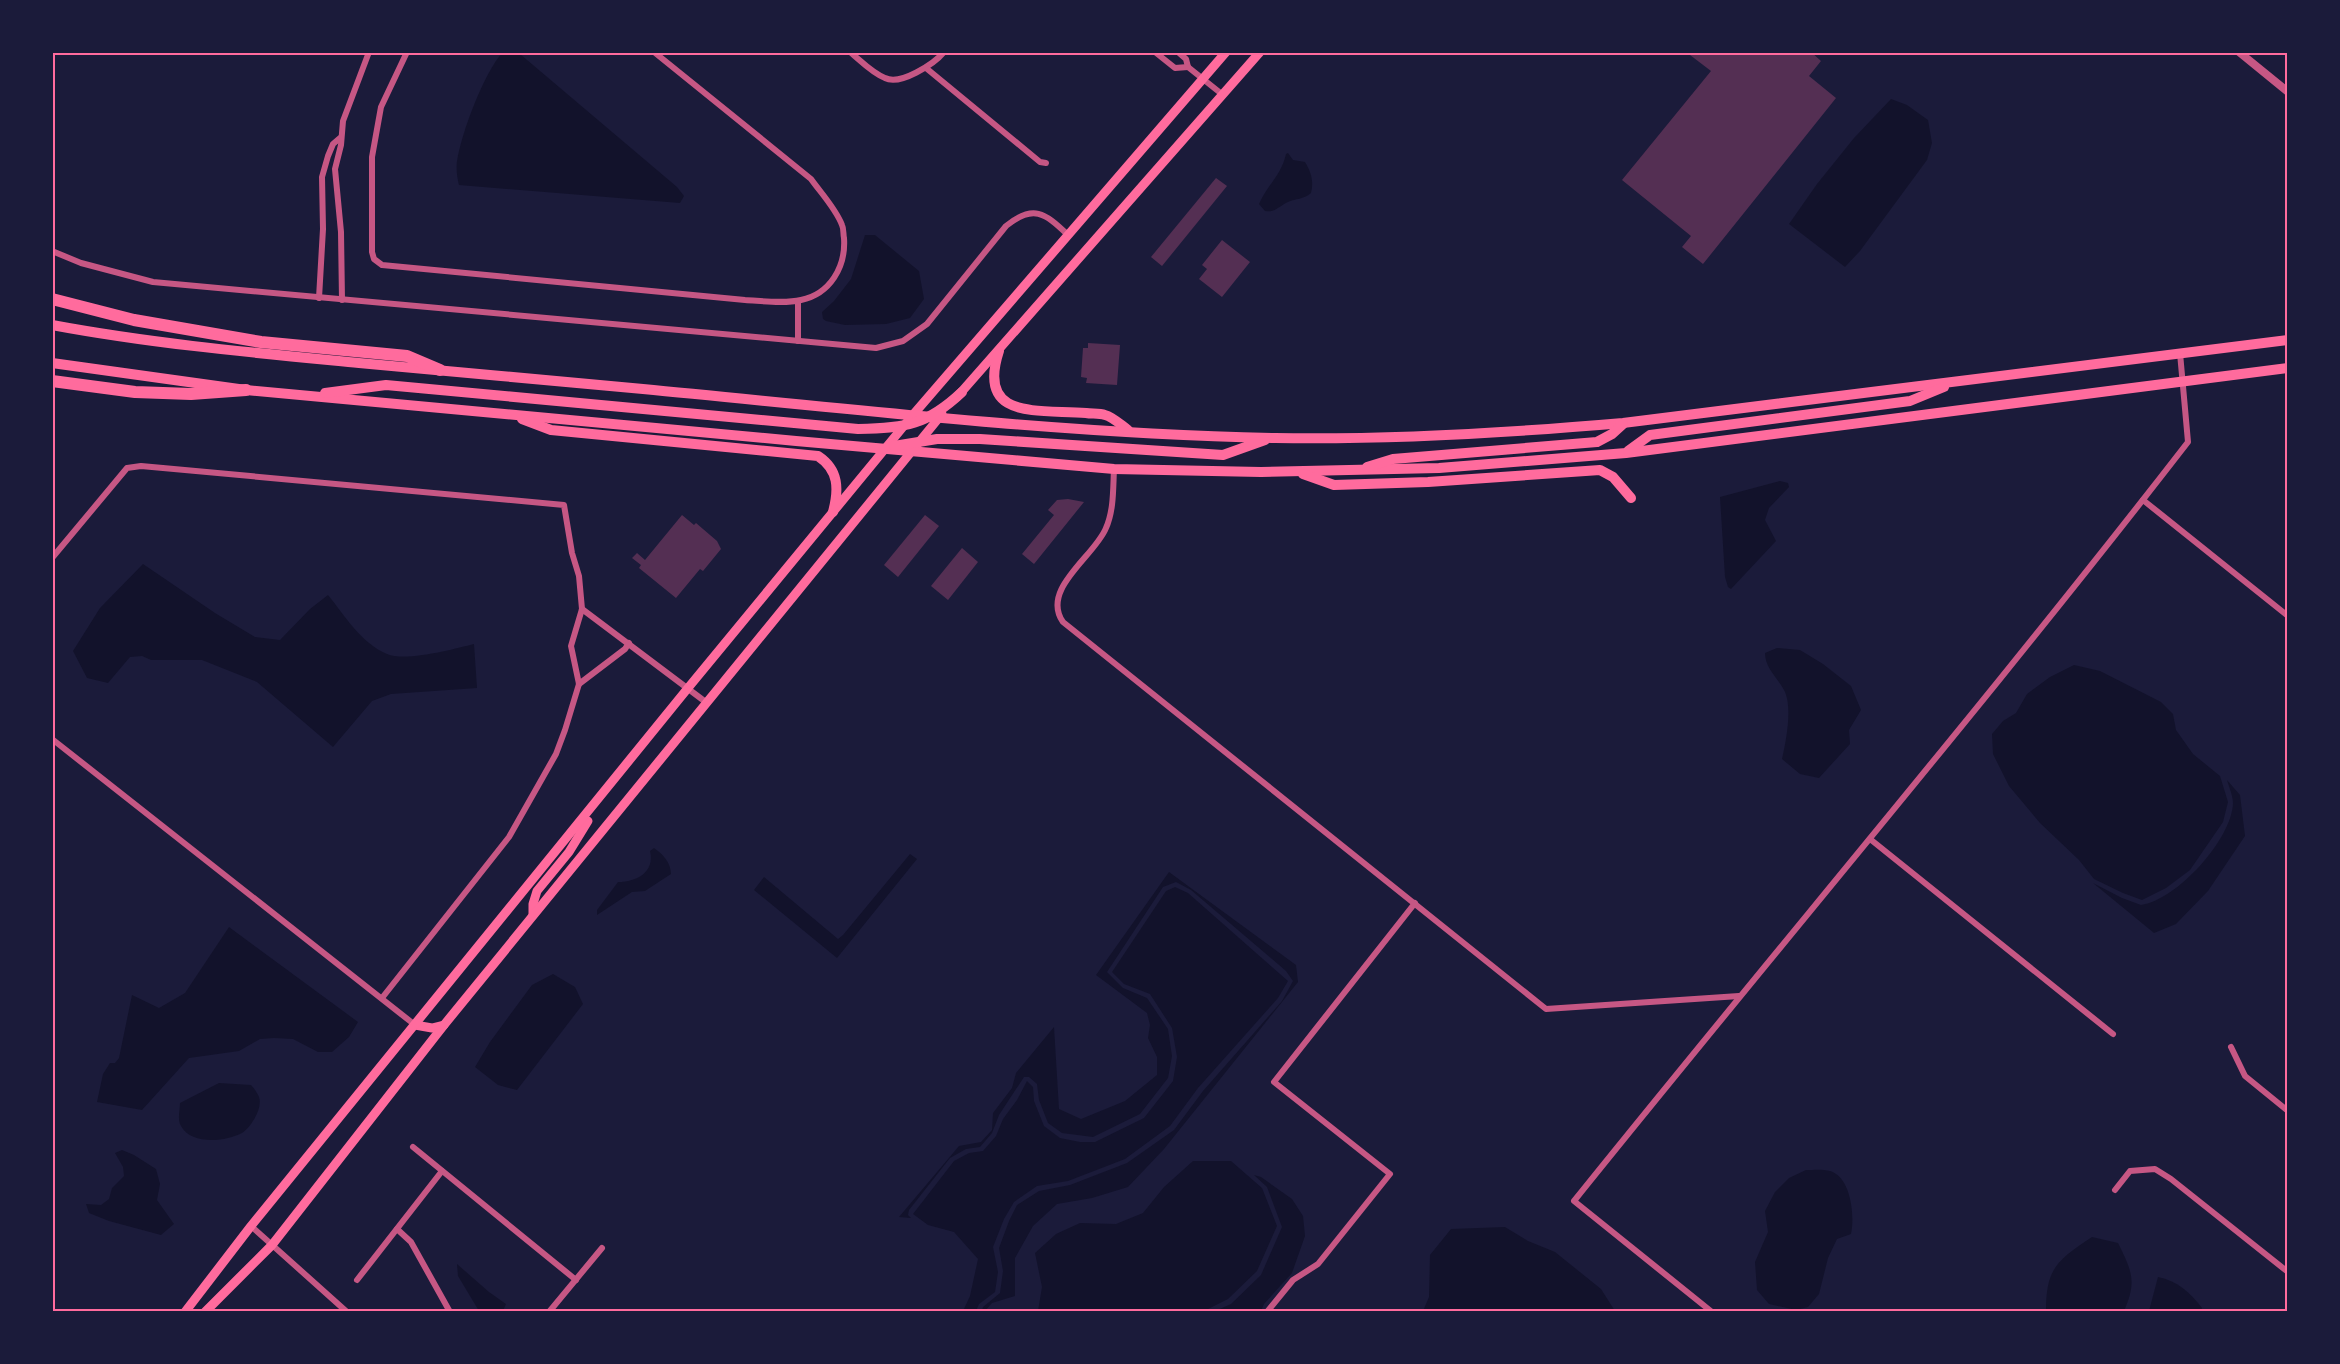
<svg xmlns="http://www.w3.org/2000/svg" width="2340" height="1364" font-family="Lato,sans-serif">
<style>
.water{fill:#12122b}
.building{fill:#542f53}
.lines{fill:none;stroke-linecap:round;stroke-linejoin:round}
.minor{stroke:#c65784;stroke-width:6}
.tertiary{stroke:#c65784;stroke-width:8}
.secondary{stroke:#ff6b9d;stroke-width:9}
.primary{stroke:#ff6b9d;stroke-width:10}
.motorway{stroke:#ff6b9d;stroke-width:12}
.neatline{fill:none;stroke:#ff6b9d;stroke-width:2}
</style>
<rect width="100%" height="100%" fill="#1b1b3a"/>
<g class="water">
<path d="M503 52 520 54 677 187 684 196 680 203 459 185C457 177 456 169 457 161 461 134 484 72 503 52Z"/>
<path d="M1891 99 1907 105 1928 120 1932 143 1927 160 1860 251 1845 267 1789 224 1817 184 1854 138Z"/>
<path d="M1288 153 1293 160 1305 162C1311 172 1314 181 1311 193 1303 200 1296 198 1288 202 1279 206 1275 213 1265 211L1259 204C1268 184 1281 176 1286 154Z"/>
<path d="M865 235H875L919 271 924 299 910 318 886 324 845 325 826 321 823 319 822 312 834 301 851 279Z"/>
<path d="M1780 481 1788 483 1789 487 1769 508 1765 520 1776 541 1731 589 1728 587 1725 577 1720 497Z"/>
<path d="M143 564 215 613 255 637 280 640 310 609 328 595C345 616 361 643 387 654 406 662 454 649 474 644L477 688 391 694 372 701 333 747 257 682 202 660H151L142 656 130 657 108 683 87 678 73 651 100 608Z"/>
<path d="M1777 648 1800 650 1823 664 1851 686 1861 710 1849 730 1850 744 1819 778 1800 774 1782 759C1786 741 1793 707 1784 690 1777 677 1765 668 1765 653Z"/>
<path d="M2074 665 2100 671 2161 702 2173 714 2176 730 2193 754 2220 776 2228 802 2223 822 2190 870 2166 888 2142 900 2123 893 2094 879 2079 860 2040 823 2009 786 1993 754 1992 734 2003 721 2016 713 2027 694 2050 677Z"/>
<path d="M2227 780 2240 795 2245 836 2208 891 2176 924 2154 933 2093 883 2122 898 2141 905C2177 900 2232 839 2233 803 2233 796 2229 787 2227 780Z"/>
<path d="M654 848C663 854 671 863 671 874L645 891 632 892 597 915V910L618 882C637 882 655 872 650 851Z"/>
<path d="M910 854 917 859 837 958 754 890 764 877 838 939 843 935Z"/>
<path d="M1169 872 1296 965 1298 982 1164 1149 1128 1187 1092 1198 1057 1204 1033 1226 1015 1258V1296L992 1303 985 1311H982L983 1307 1000 1293 1003 1271 999 1248 1009 1221 1017 1205 1039 1191 1070 1185 1127 1163 1174 1130 1203 1091 1282 1001 1293 981 1286 971 1191 890 1176 882 1163 887 1107 972 1123 988 1147 998 1168 1029 1172 1056 1168 1078 1140 1114 1093 1137 1062 1133 1048 1123 1039 1100 1037 1084 1029 1077H1024L999 1115 992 1133 980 1147 966 1149 950 1158 909 1210 908 1215 911 1218 899 1217 959 1146 981 1142 992 1130 993 1113 1012 1088 1016 1073 1054 1027 1059 1109 1081 1119 1125 1101 1157 1075V1057L1148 1038 1150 1025 1147 1013 1096 975Z"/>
<path d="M1175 887 1188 893 1288 981 1278 998 1198 1088 1170 1126 1125 1159 1068 1181 1037 1186 1014 1202 1004 1219 993 1247 998 1272 995 1292 979 1304 976 1311H963L970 1296 978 1259 954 1232 928 1225 913 1214 954 1161 969 1153 983 1151 996 1136 1003 1119 1017 1100 1027 1081 1033 1087 1034 1101 1044 1126 1060 1138 1080 1142H1095L1144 1118 1173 1081 1177 1057 1172 1028 1150 994 1124 984 1112 972 1166 891Z"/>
<path d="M229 927 358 1022 349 1037 332 1052H318L293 1039 274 1038 260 1039 239 1051 189 1058 142 1110 97 1102 103 1074 110 1063H115L119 1058 132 995 159 1008 185 993Z"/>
<path d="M553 974 575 987 583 1004 517 1090 498 1085 475 1067 490 1042 532 985Z"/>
<path d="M219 1083 251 1085C254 1088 257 1093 259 1097 263 1108 251 1127 242 1133 225 1142 191 1145 181 1126 177 1119 180 1110 180 1103Z"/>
<path d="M122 1150 134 1155 156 1169 160 1184 157 1200 174 1224 161 1235 109 1221 89 1213 86 1204 101 1205 109 1199 112 1188 124 1176 123 1167 115 1153Z"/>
<path d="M1193 1161H1231L1262 1188 1277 1226 1257 1271 1228 1299 1204 1311H1038L1042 1287 1035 1253 1056 1234 1080 1223 1116 1224 1143 1213 1164 1187Z"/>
<path d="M1806 1170C1813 1170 1823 1169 1830 1171 1851 1177 1855 1216 1851 1234L1837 1239 1828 1258 1819 1294 1808 1307 1796 1310 1769 1304 1757 1290 1755 1262 1768 1232 1765 1211 1775 1192 1789 1178Z"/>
<path d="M1254 1175 1261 1177 1292 1199 1303 1216 1305 1236 1292 1273 1264 1304 1261 1311H1215L1231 1304 1261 1275 1282 1227 1267 1187Z"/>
<path d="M1505 1227 1528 1241 1555 1252 1601 1289 1615 1311H1423L1429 1297 1430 1255 1451 1229Z"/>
<path d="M2092 1237 2118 1243C2132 1271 2137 1282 2124 1311H2046C2046 1267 2058 1260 2092 1237Z"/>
<path d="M457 1264 489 1292 506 1304 503 1311H479L458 1276Z"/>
<path d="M2158 1277C2177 1281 2190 1292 2202 1308L2201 1311H2149Z"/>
</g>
<g class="building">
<path d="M1693 52H1811L1821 61 1809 76 1836 98 1703 264 1682 247 1691 236 1622 180 1711 71 1690 55Z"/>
<path d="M1216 178 1227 186 1162 266 1151 257Z"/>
<path d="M1222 240 1250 262 1222 297 1199 279 1207 269 1202 265Z"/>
<path d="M1088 343 1120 345 1117 385 1086 383 1087 378 1081 377 1083 348H1088Z"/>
<path d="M1068 499 1084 502 1034 564 1022 554 1054 515 1048 510 1057 500Z"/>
<path d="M682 515 694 525 696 523 717 541 721 549 703 571 700 569 676 598 639 568 641 565 632 558 637 553 645 560Z"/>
<path d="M925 515 939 526 898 577 884 565Z"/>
<path d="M962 548 978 562 948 600 931 586Z"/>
</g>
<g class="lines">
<g class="minor">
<path d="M407 52 381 107 372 157V252L374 259 382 265 745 300C763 301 784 304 801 300 830 294 846 267 844 238 843 234 844 229 842 225 836 209 821 193 811 179L654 52"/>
<path d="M850 52C861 61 872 73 885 78 900 86 934 64 944 52"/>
<path d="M1155 52 1175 68 1188 67"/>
<path d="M1178 52 1186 59 1188 67 1223 95"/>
<path d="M926 68 1040 162 1046 163"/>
<path d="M52 251 81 263 153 282 876 348 903 341 927 324 1006 226C1033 204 1045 213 1067 234"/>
<path d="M319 298 323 229 322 177 328 156 333 144 340 138"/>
<path d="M342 300 341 232 335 169 341 145 343 121 369 52"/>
<path d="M798 301V341"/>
<path d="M1114 469C1113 488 1114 510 1106 528 1095 556 1040 589 1063 622L1546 1009 1739 996"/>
<path d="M2143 500 2288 616"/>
<path d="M52 558 127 468 141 466 564 505 572 553 579 576 582 609 571 646 579 684 565 730 556 754 509 837 382 998"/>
<path d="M582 609 707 703"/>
<path d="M579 684 625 649 629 643"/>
<path d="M52 739 415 1025"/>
<path d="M1870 839 2113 1034"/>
<path d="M2231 1047 2245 1076 2288 1111"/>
<path d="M413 1147 576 1280"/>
<path d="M2115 1190 2130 1171 2155 1169 2171 1179 2288 1272"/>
<path d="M251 1226 347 1312"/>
<path d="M397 1229 411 1242 450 1312"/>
<path d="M357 1280 442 1171"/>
<path d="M549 1312 602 1248"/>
<path d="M1267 1312 1293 1280 1318 1264 1390 1174 1274 1082 1415 903"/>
<path d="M1712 1312 1574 1201C1778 947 1989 699 2188 442L2180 353"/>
</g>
<path class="tertiary" d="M2239 52 2288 92"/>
<g class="secondary">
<path d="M957 397 1260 52"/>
<path d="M533 915V904L537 891 569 852 588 821"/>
<path d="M415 1025 432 1028 444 1025"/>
<path d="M185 1312 251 1226 688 688 912 416 1226 52"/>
<path d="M205 1312 272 1245 444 1025 942 414"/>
</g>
<g class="primary">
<path d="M52 325C154 344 256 353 359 363 454 372 548 380 643 389 853 409 1064 434 1275 438 1392 440 1507 433 1623 423L2288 340"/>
<path d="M999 351C976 421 1039 409 1086 413 1092 414 1099 413 1105 415 1113 417 1121 425 1128 430"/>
<path d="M52 363 246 390 796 441 1114 469 1261 472 1439 468 1626 453 2288 368"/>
<path d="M325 393 386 385 858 429C906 428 927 425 962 392"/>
<path d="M522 419 551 430 818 456C839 470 839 489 833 512"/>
<path d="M894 446 937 439H980L1223 455 1265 440"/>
<path d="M1628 451 1650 435 1910 401 1944 387"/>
<path d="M1367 467 1393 459 1597 442 1612 434 1623 424"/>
<path d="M1303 474 1334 485 1428 482 1600 470 1613 477 1631 498"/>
</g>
<g class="motorway">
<path d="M52 299 134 320 261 342 407 356 440 370"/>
<path d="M52 381 135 392 191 394 246 390"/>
</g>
</g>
<rect width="2340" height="1364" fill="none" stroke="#1b1b3a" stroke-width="108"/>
<rect x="54" y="54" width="2232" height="1256" class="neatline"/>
</svg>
